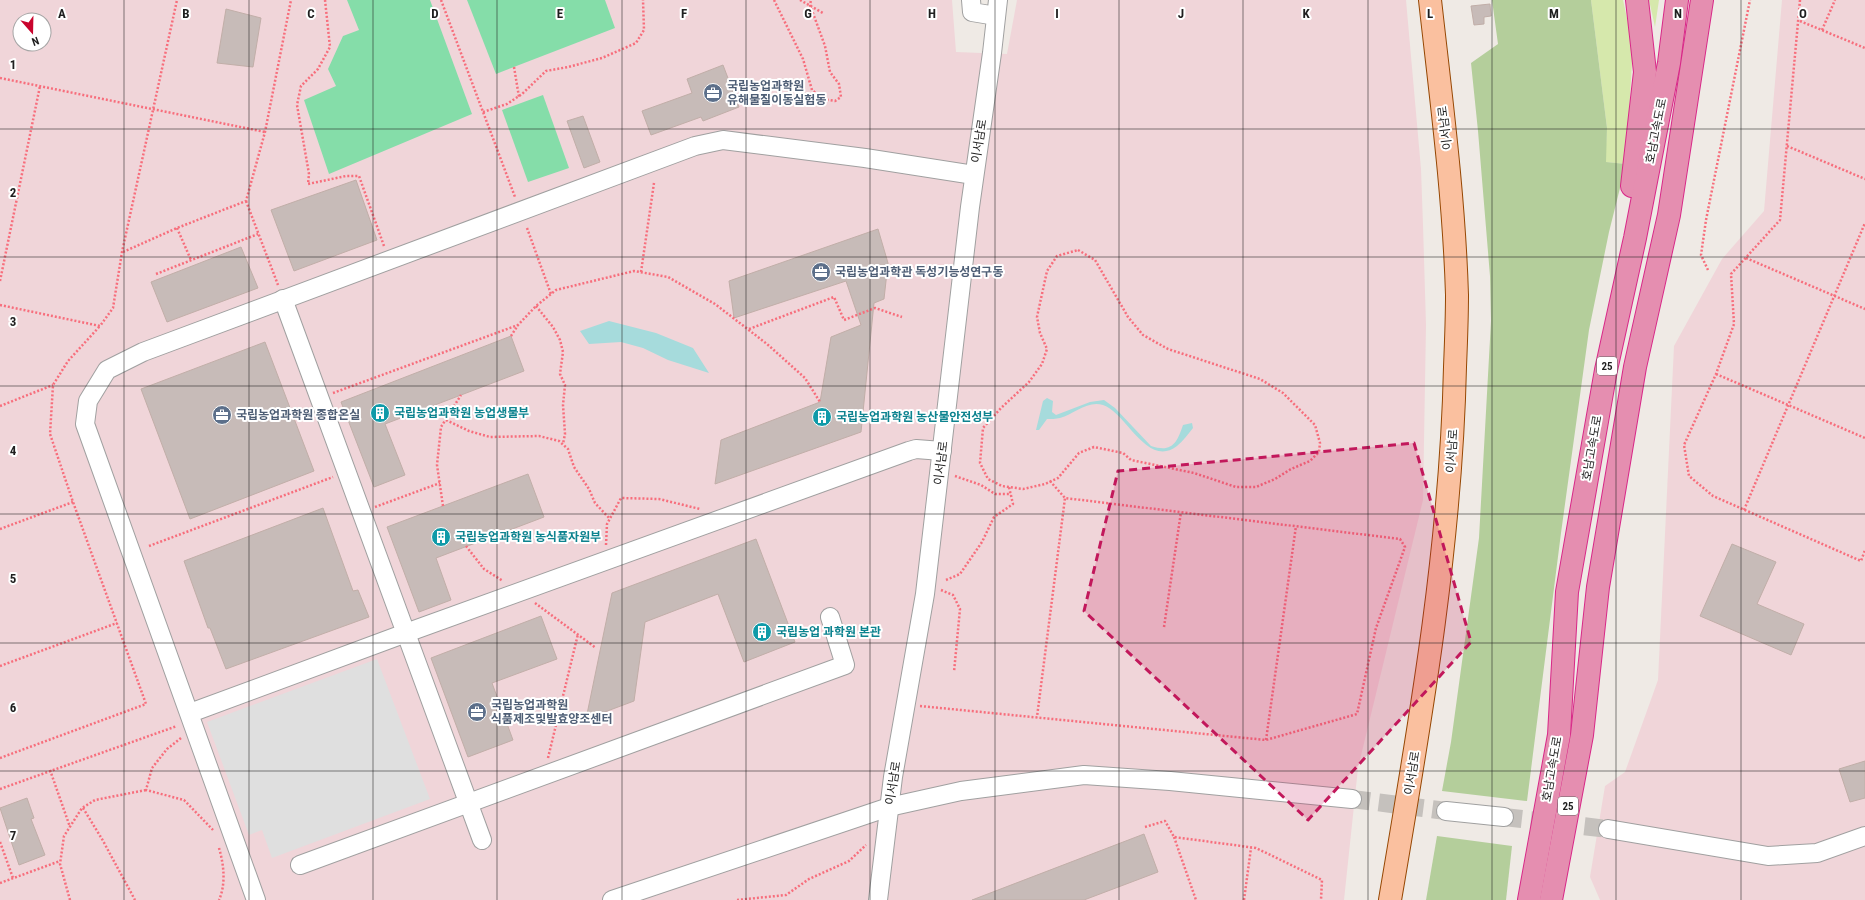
<svg xmlns="http://www.w3.org/2000/svg" width="1865" height="900" font-family="'Roboto Condensed','Noto Sans KR',sans-serif">
<style>
.commercial{fill:#f0d5d9;fill-rule:evenodd}
.grass{fill:#d6e8ac}
.forest{fill:#b4ce9b}
.pitch{fill:#85dda9}
.parking{fill:#dfdfdf}
.water{fill:#a6dbdc}
.building{fill:#c7bbb8;stroke:#c1aea8}
.lines{fill:none;stroke-linecap:round;stroke-linejoin:round}
.minor-tunnel{stroke:#c5c1bd;stroke-width:18;stroke-dasharray:18 9;stroke-linecap:butt}
.minor-casing{stroke:#a0a0a0;stroke-width:20}
.major-casing{stroke:#964703;stroke-width:24}
.highway-casing{stroke:#d82888;stroke-width:24}
.path{stroke:#f76e7c;stroke-width:2.5;stroke-dasharray:2 2;stroke-linecap:butt}
.minor{stroke:#fff;stroke-width:18}
.major{stroke:#fac09f;stroke-width:22}
.highway{stroke:#e58eb0;stroke-width:22}
.marked{fill:#c2185b;fill-opacity:0.2;stroke:#c2185b;stroke-width:3;stroke-dasharray:8 5;stroke-linejoin:round}
.grid{fill:none;stroke:#1f1f1f;stroke-width:1;stroke-opacity:0.55}
.labels{text-anchor:middle;dominant-baseline:central;stroke-width:4;stroke-linejoin:round;paint-order:stroke}
.shield{fill:#fff;stroke:#626262;stroke-width:1}
.shield-label{font-size:11px;font-weight:bold;fill:#1f1f1f}
.service-label{font-size:12px;font-weight:bold;fill:#4e5e75;stroke:#fff;text-anchor:start}
.street-label{font-size:12px;fill:#1f1f1f;stroke:#fff}
.culture-label{font-size:12px;font-weight:bold;fill:#0d838f;stroke:#fff;text-anchor:start}
.grid-label{font-size:13px;text-anchor:middle;font-weight:bold;fill:#1f1f1f;stroke:#fff;stroke-width:4;stroke-linejoin:round;paint-order:stroke}
</style>
<rect width="100%" height="100%" fill="#efeae5"/>
<g class="commercial">
<path d="M0 0H952L956 52 1007 54 1017 0H1406L1421 169 1423 225 1426 325 1423 500 1358 768 1344 900H0ZM20 20H44V44H20Z"/>
<path d="M1782 0H1865V900H1600L1590 877 1605 786 1625 772 1658 680 1674 346 1722 259 1764 211Z"/>
</g>
<g class="grass">
<path d="M1591 0H1623L1633 46 1626 164 1605 162 1607 128Z"/>
<path d="M1649 0H1659L1655 27Z"/>
</g>
<g class="forest">
<path d="M1492 0H1591L1607 128 1606 162 1626 164 1609 232 1589 330 1561 533 1527 801 1442 791 1451 742 1479 538 1491 321 1490 276 1478 131 1471 63 1498 44Z"/>
<path d="M1437 836 1512 846 1506 900H1426Z"/>
</g>
<g class="pitch">
<path d="M347 0H430L472 114 329 174 304 100 336 86 328 69 343 36 359 30Z"/>
<path d="M467 0H605L615 28 496 74Z"/>
<path d="M543 95 569 168 528 182 502 110Z"/>
</g>
<path class="parking" d="M377 659 430 799 272 858 262 830 249 835 207 722Z"/>
<g class="water">
<path d="M609 321 656 333 693 348 709 373 668 360 643 348 621 342 589 344 580 331Z"/>
<path d="M1047 398 1053 401 1052 412 1056 415 1090 402 1104 400 1115 408 1151 446C1172 453 1177 443 1183 425L1192 423 1193 428C1188 434 1183 441 1177 446 1147 469 1126 412 1103 405 1088 400 1074 414 1060 418 1056 419 1051 419 1047 419L1039 430H1036L1043 401Z"/>
</g>
<g class="building">
<path d="M1490 4 1491 16 1484 17V24L1474 25 1471 6Z"/>
<path d="M226 9 261 18 253 67 217 63Z"/>
<path d="M723 65 739 107 703 121 701 117 651 135 642 111 692 93 687 79Z"/>
<path d="M583 116 600 162 584 168 567 121Z"/>
<path d="M356 180 377 240 294 271 271 210Z"/>
<path d="M878 229 888 263 884 299 874 303 861 432 715 484 721 440 820 402 831 337 861 325 846 281 734 318 729 281Z"/>
<path d="M241 247 258 288 167 322 151 282Z"/>
<path d="M511 336 524 371 385 424 405 475 374 487 341 402Z"/>
<path d="M265 342 314 471 190 519 141 389Z"/>
<path d="M528 474 544 517 436 558 451 600 419 612 387 527Z"/>
<path d="M323 508 353 591 358 590 369 617 226 669 210 628H208L184 561Z"/>
<path d="M756 539 795 642 744 662 718 594 645 622 634 701 586 719 612 593Z"/>
<path d="M1732 544 1776 562 1757 604 1804 624 1791 655 1700 616Z"/>
<path d="M541 616 557 659 492 683 513 740 468 757 431 658Z"/>
<path d="M1865 761V798L1850 802 1839 769Z"/>
<path d="M27 798 34 818 31 819 45 855 19 865 0 808Z"/>
<path d="M1144 834 1158 872 1084 900H972Z"/>
</g>
<g class="lines">
<g class="minor-tunnel">
<path d="M1352 799 1446 811"/>
<path d="M1504 817 1608 829"/>
</g>
<defs>
<g id="minor">
<path d="M971 0 972 12 996 16"/>
<path d="M283 299 482 840"/>
<path d="M190 713 406 633 909 451 916 449 942 451"/>
<path d="M1446 811 1504 817"/>
<path d="M1608 829 1768 856 1817 853 1865 836"/>
<path d="M300 865 845 665 830 617"/>
<path d="M256 900 85 424 88 401 107 370 143 352 695 146 723 140 865 158 974 175"/>
<path d="M612 900 889 807 961 791 1084 775 1170 781 1352 799"/>
<path d="M878 900 893 777 925 594 970 207 992 53 998 0"/>
</g>
<path id="major" d="M1390 900C1420 723 1451 547 1455 367 1456 343 1457 319 1457 295 1454 196 1441 98 1430 0"/>
<g id="highway">
<path d="M1632 186 1645 72 1637 0"/>
<path d="M1529 900 1559 735 1567 592 1606 370 1635 238 1669 63 1677 0"/>
<path d="M1551 900 1582 735 1598 587 1635 367 1669 215 1702 0"/>
</g>
</defs>
<use href="#minor" class="minor-casing"/>
<use href="#major" class="major-casing"/>
<use href="#highway" class="highway-casing"/>
<g class="path">
<path d="M325 0 330 47 318 69 301 86 297 105 309 174 308 184 346 176H359L384 246"/>
<path d="M441 0 515 197"/>
<path d="M774 0 803 59 812 90 823 99 835 101 841 97 839 84 830 72 825 46 810 5 811 0"/>
<path d="M800 0 823 13"/>
<path d="M1800 0 1780 220 1731 274 1734 324 1716 374 1684 445 1689 476 1713 496 1861 561 1865 550"/>
<path d="M1800 21 1865 48"/>
<path d="M1822 30 1835 0"/>
<path d="M514 67 519 97"/>
<path d="M0 78 265 132"/>
<path d="M483 112 507 104 522 94 546 71 568 67 602 58 636 43 644 30 643 0"/>
<path d="M1787 146 1865 179"/>
<path d="M246 201 278 285"/>
<path d="M177 228 191 260"/>
<path d="M527 228 551 294"/>
<path d="M1078 250 1095 260 1128 317 1143 335 1168 349 1260 379 1283 393 1315 425 1320 443 1319 452 1310 461 1291 469 1275 479 1256 487H1236L1194 473 1131 460 1123 453 1094 447 1079 453 1058 478 1045 484 1023 489 1002 486 988 479 980 463 983 428 1001 408 1029 382 1042 364 1047 349 1040 333 1037 317 1047 271 1057 256Z"/>
<path d="M123 252 177 228 246 201 265 132 291 0"/>
<path d="M1746 258 1865 309"/>
<path d="M1708 270 1701 255 1706 220 1750 0"/>
<path d="M641 272 654 183"/>
<path d="M156 274 258 234"/>
<path d="M0 281 40 86"/>
<path d="M0 305 100 326 113 308 122 252 177 0"/>
<path d="M536 306 553 327 560 340 563 352 560 374 565 385 563 405 565 434 563 444"/>
<path d="M749 329 834 297 844 320 875 308 902 317"/>
<path d="M511 336 518 325 536 306 556 290 634 271 668 277 715 304 767 344 805 378 820 402"/>
<path d="M1716 374 1865 438"/>
<path d="M333 393 518 325"/>
<path d="M0 406 53 385"/>
<path d="M446 420 469 431 490 437 539 436 559 441 568 449 574 467 589 489 595 503 610 519"/>
<path d="M955 476 981 485 995 494H1011"/>
<path d="M1050 481 1065 498"/>
<path d="M443 506 437 465 441 427 461 395"/>
<path d="M375 507 440 483"/>
<path d="M1744 510 1865 223"/>
<path d="M0 529 73 502"/>
<path d="M606 545 607 524 621 498 659 499 700 509"/>
<path d="M149 546 333 477"/>
<path d="M466 546 484 569 503 581"/>
<path d="M946 580 960 574 982 542 994 517 1013 504 1009 487"/>
<path d="M941 590 953 595 960 609 954 672"/>
<path d="M535 603 596 648"/>
<path d="M1164 627 1181 512"/>
<path d="M0 666 117 623"/>
<path d="M920 706 1266 740 1357 714 1376 628 1405 547 1400 539 1065 498 1037 717"/>
<path d="M181 738 167 749 152 768 146 790 184 800 213 830"/>
<path d="M1266 740 1296 526"/>
<path d="M0 758 146 704 73 502 50 434 53 385 68 361 100 326"/>
<path d="M548 758 578 634"/>
<path d="M50 770 70 827"/>
<path d="M0 789 177 726"/>
<path d="M83 808 102 839 135 900"/>
<path d="M1145 827 1165 821 1174 837 1256 848 1322 880 1321 900"/>
<path d="M1174 837 1196 900"/>
<path d="M0 842 13 878"/>
<path d="M219 848C224 865 226 884 219 900"/>
<path d="M0 883 60 861"/>
<path d="M70 900 60 864 64 836 82 808 95 800 146 790"/>
<path d="M737 900 786 895 809 879 849 861 866 845"/>
<path d="M1244 900 1251 848"/>
</g>
<use href="#minor" class="minor"/>
<use href="#major" class="major"/>
<use href="#highway" class="highway"/>
</g>
<path class="marked" d="M1414 443 1471 642 1308 820 1084 611 1118 471Z"/>
<path class="grid" d="M124 0V900M249 0V900M373 0V900M497 0V900M622 0V900M746 0V900M870 0V900M995 0V900M1119 0V900M1243 0V900M1368 0V900M1492 0V900M1616 0V900M1741 0V900M0 129H1865M0 257H1865M0 386H1865M0 514H1865M0 643H1865M0 771H1865"/>
<defs>
<symbol id="office-disc" viewBox="-11 -11 22 22"><circle r="9.5" fill="#5c6f8a" stroke="#fff"/><path d="M-6-3h4V-5.5h4V-3h4V5H-6ZM-1-4.5V-3h2v-1.5ZM-6 0V1H6V0Z" fill="#fff"/></symbol>
<symbol id="building-disc" viewBox="-11 -11 22 22"><circle r="9.5" fill="#0f9aa8" stroke="#fff"/><path d="M-4-6H4V6H1V3H-1V6H-4ZM-2.5-4.3h1.7v1.8h-1.7ZM.8-4.3h1.7v1.8H.8ZM-2.5-1h1.7V.8h-1.7ZM.8-1h1.7V.8H.8Z" fill="#fff"/></symbol>
</defs>
<g fill-rule="evenodd">
<use href="#office-disc" x="702" y="82" width="22" height="22"/>
<use href="#office-disc" x="810" y="261" width="22" height="22"/>
<use href="#building-disc" x="369" y="402" width="22" height="22"/>
<use href="#office-disc" x="211" y="404" width="22" height="22"/>
<use href="#building-disc" x="811" y="406" width="22" height="22"/>
<use href="#building-disc" x="430" y="526" width="22" height="22"/>
<use href="#building-disc" x="751" y="621" width="22" height="22"/>
<use href="#office-disc" x="466" y="701" width="22" height="22"/>
</g>
<g class="labels">
<g class="shield">
<rect x="1597" y="357" width="20" height="18" rx="3"/>
<rect x="1558" y="797" width="20" height="18" rx="3"/>
</g>
<g class="shield-label">
<text x="1607" y="366">25</text>
<text x="1568" y="806">25</text>
</g>
<g class="service-label">
<text x="727" y="86">국립농업과학원<tspan x="727" dy="14">유해물질이동실험동</tspan></text>
<text x="835" y="272">국립농업과학관 독성기능성연구동</text>
<text x="236" y="415">국립농업과학원 종합온실</text>
<text x="491" y="705">국립농업과학원<tspan x="491" dy="14">식품제조및발효양조센터</tspan></text>
</g>
<g class="street-label">
<text transform="translate(1445 128) rotate(-97)">이서남로</text>
<text transform="translate(1656 131) rotate(-79)">호남고속도로</text>
<text transform="translate(979 141) rotate(-81)">이서남로</text>
<text transform="translate(1592 448) rotate(-80)">호남고속도로</text>
<text transform="translate(1452 451) rotate(-86)">이서남로</text>
<text transform="translate(941 463) rotate(-83)">이서남로</text>
<text transform="translate(1552 769) rotate(-80)">호남고속도로</text>
<text transform="translate(1412 773) rotate(-81)">이서남로</text>
<text transform="translate(893 783) rotate(-81)">이서남로</text>
</g>
<g class="culture-label">
<text x="394" y="413">국립농업과학원 농업생물부</text>
<text x="836" y="417">국립농업과학원 농산물안전성부</text>
<text x="455" y="537">국립농업과학원 농식품자원부</text>
<text x="776" y="632">국립농업 과학원 본관</text>
</g>
</g>
<g class="grid-label">
<text x="62" y="18">A</text>
<text x="186" y="18">B</text>
<text x="311" y="18">C</text>
<text x="435" y="18">D</text>
<text x="560" y="18">E</text>
<text x="684" y="18">F</text>
<text x="808" y="18">G</text>
<text x="932" y="18">H</text>
<text x="1057" y="18">I</text>
<text x="1181" y="18">J</text>
<text x="1306" y="18">K</text>
<text x="1430" y="18">L</text>
<text x="1554" y="18">M</text>
<text x="1678" y="18">N</text>
<text x="1803" y="18">O</text>
<text x="13" y="69">1</text>
<text x="13" y="197">2</text>
<text x="13" y="326">3</text>
<text x="13" y="455">4</text>
<text x="13" y="583">5</text>
<text x="13" y="712">6</text>
<text x="13" y="840">7</text>
</g>
<g transform="translate(32 32) rotate(160)"><circle r="19" fill="#ffffff" stroke="#a5a5a5"/>
<path d="M0-3L7 15L0 10L-7 15Z" fill="#c9042d"/>
<text y="-6" font-size="11" font-weight="bold" text-anchor="middle" fill="#1f1f1f">N</text>
</g>
</svg>
